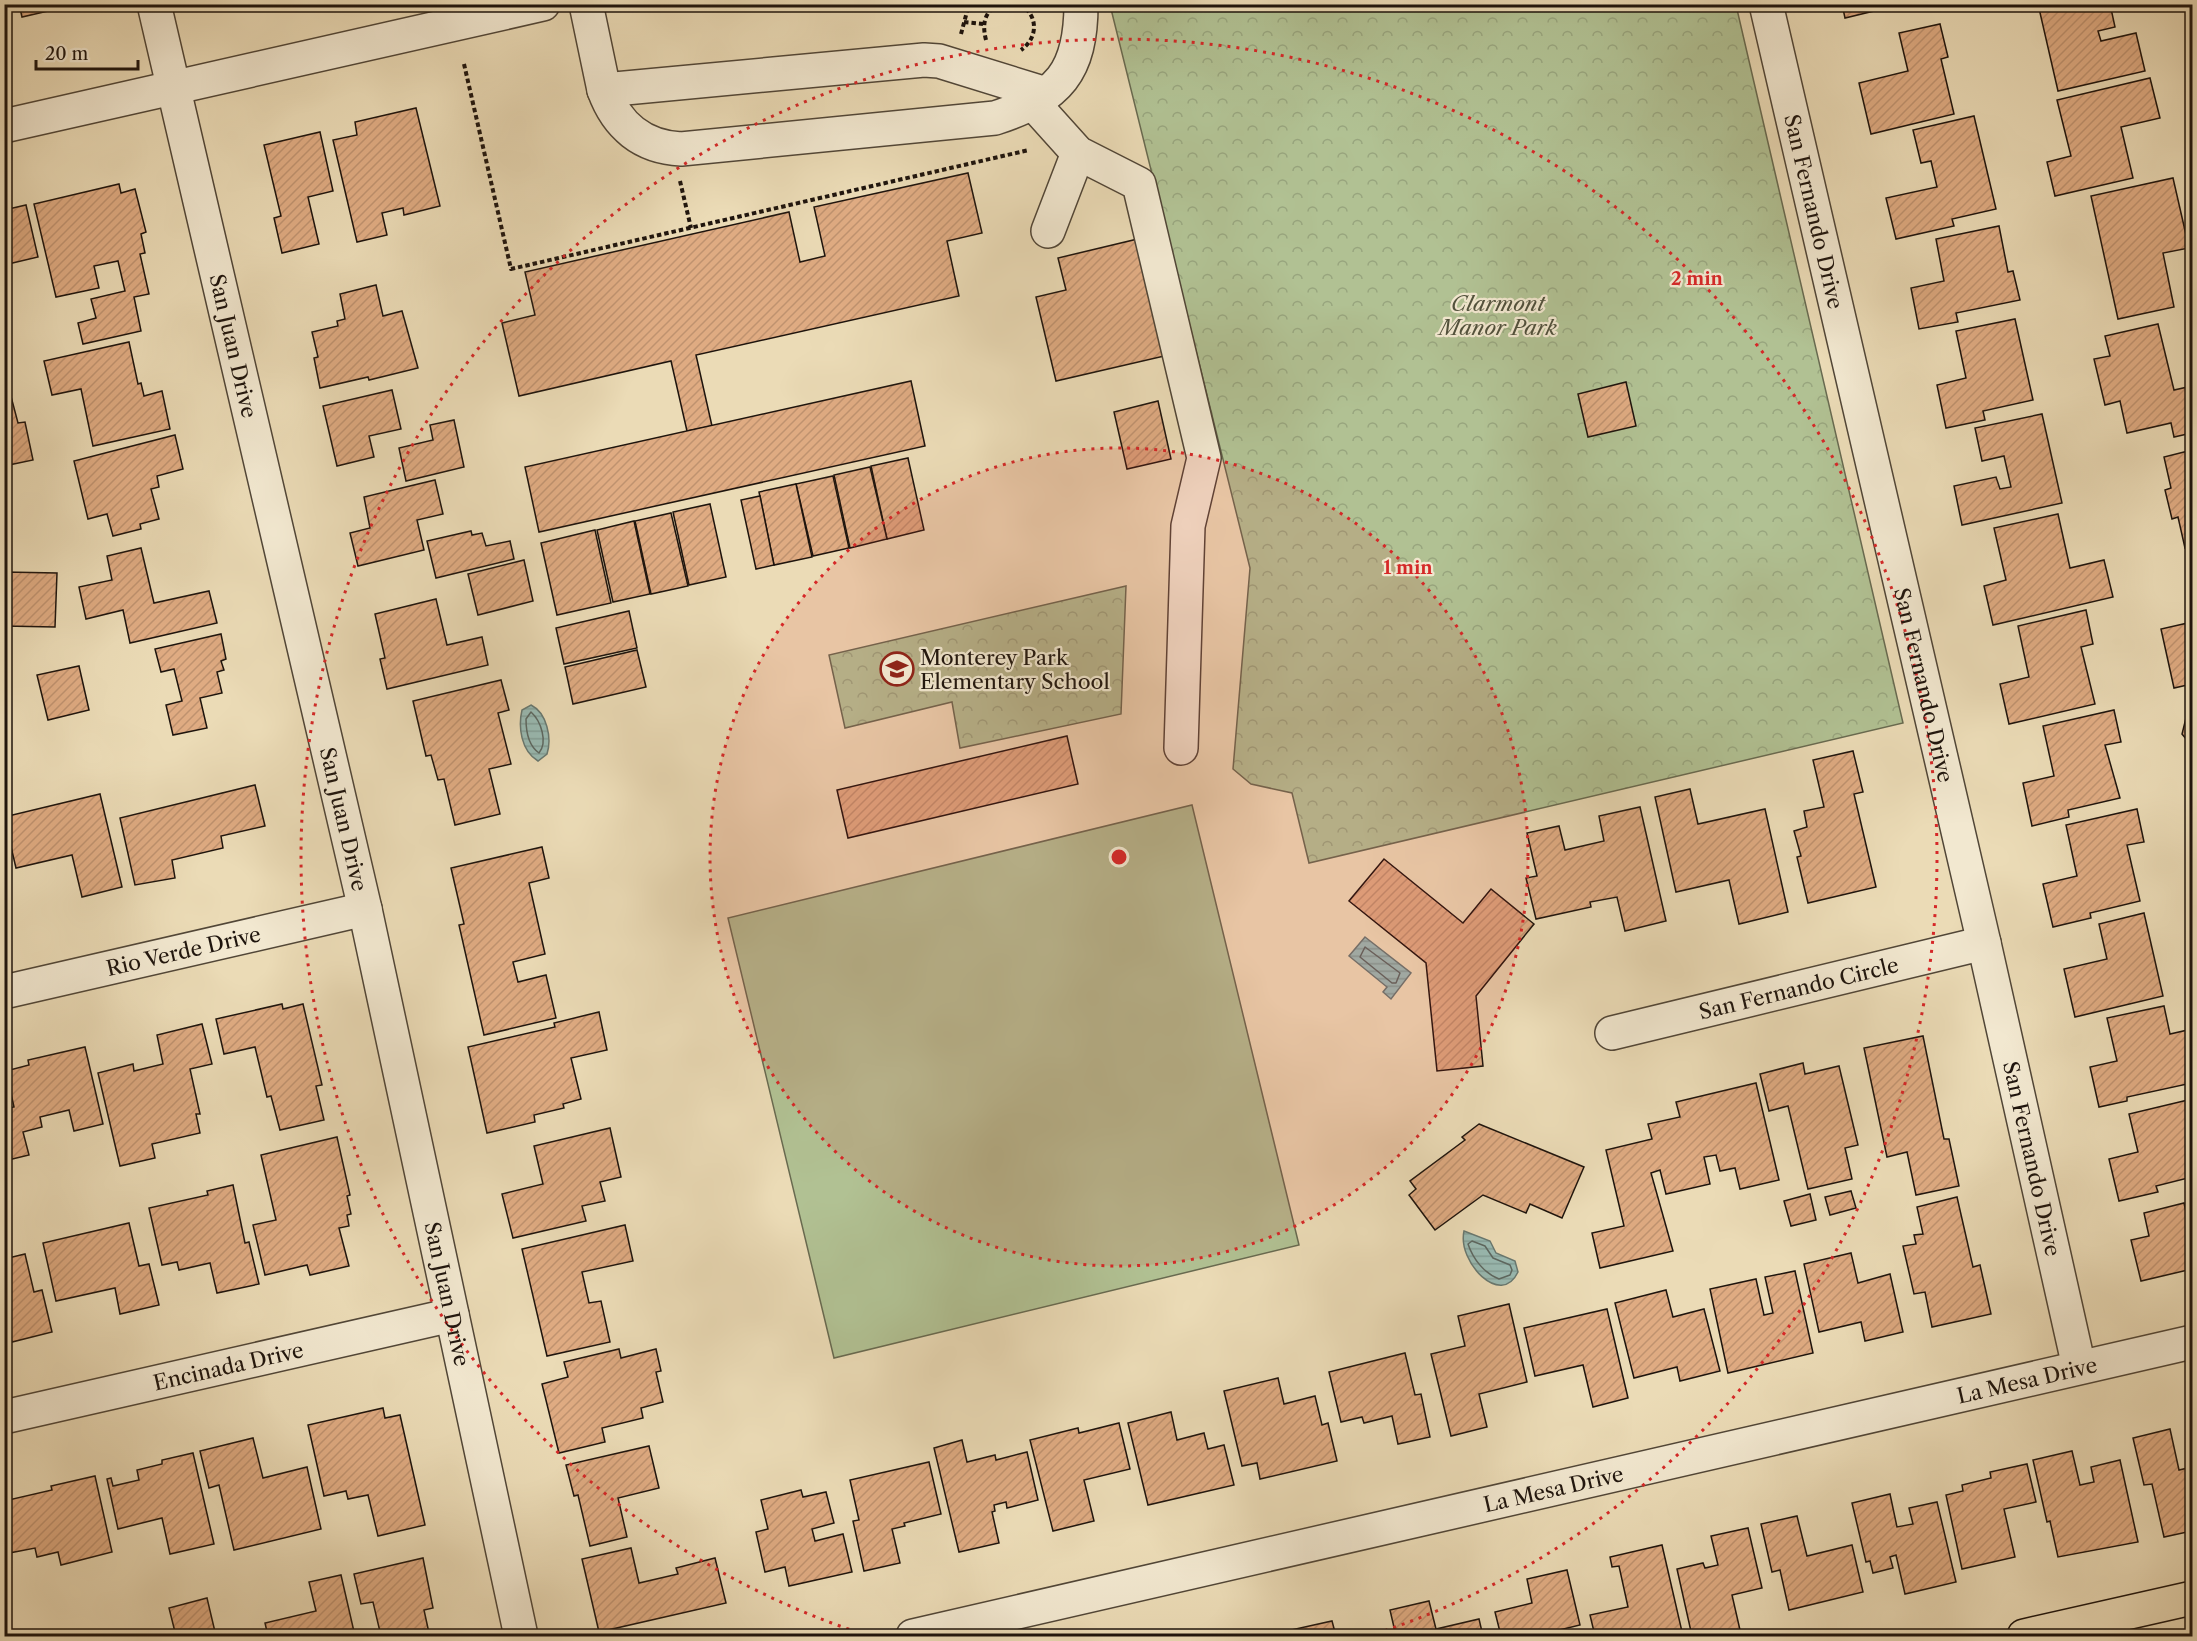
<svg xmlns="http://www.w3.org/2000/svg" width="2197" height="1641" font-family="'Libre Caslon Text',serif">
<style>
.green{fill:#b1c193;stroke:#686a50;stroke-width:1.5}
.park{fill:url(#park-crowns);stroke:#686a50;stroke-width:1.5}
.water{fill:url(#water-rules);stroke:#687870;stroke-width:1.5}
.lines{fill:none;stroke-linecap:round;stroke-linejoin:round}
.shore{stroke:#5c6760;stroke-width:1.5}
.building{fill:url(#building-hatch);stroke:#1e140d;stroke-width:1.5}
.minor-casing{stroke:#514637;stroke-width:36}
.highway-casing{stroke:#1e140d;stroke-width:36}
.path{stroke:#1e140d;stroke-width:4;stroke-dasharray:4.5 3;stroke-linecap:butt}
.minor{stroke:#f2e8d0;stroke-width:33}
.highway{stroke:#ebdbb6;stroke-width:33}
.ring{fill:none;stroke:#d62828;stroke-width:3;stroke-dasharray:3 6}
.labels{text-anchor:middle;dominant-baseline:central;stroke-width:4.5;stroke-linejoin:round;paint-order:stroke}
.street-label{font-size:21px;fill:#1e140d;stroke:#f2e8d0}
.park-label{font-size:21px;font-style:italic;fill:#51513c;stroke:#f2e8d0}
.poi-label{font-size:21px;fill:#1e140d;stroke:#f2e8d0;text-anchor:start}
.centre{fill:#d62828;stroke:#f2e8d0;stroke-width:3}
.ring-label{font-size:18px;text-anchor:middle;font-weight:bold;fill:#d62828;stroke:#f2e8d0;stroke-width:4.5;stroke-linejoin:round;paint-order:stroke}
</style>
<defs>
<pattern id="park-crowns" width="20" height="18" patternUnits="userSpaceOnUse" patternTransform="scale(1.5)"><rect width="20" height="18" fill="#b1c193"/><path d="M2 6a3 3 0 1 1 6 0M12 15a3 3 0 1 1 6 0" fill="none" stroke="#98a57e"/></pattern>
<pattern id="water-rules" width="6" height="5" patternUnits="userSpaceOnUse" patternTransform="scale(1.5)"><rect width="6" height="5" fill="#99bab2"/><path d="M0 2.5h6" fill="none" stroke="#839f98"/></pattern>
<pattern id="building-hatch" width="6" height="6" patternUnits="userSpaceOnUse" patternTransform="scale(1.5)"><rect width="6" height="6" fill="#dfab82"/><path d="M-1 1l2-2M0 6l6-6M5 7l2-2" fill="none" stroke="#bf926f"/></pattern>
</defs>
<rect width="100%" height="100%" fill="#ebdbb6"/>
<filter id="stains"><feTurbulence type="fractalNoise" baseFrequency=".00333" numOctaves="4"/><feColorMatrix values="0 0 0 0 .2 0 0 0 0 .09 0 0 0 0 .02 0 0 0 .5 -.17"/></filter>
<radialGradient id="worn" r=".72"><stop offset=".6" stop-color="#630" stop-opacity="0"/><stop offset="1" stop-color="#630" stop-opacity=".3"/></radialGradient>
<path class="green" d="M1192 805 1299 1245 834 1358 728 918Z"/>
<g class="park">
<path d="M1110 5H1736L1903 723 1309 863 1292 793 1251 784 1233 769 1250 568Z"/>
<path d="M1126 586 1121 714 960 748 952 702 845 728 829 655Z"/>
</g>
<g class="water">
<path d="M531 705C547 713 552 738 547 754L538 761C521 751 518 727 522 710Z"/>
<path d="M1365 937 1411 973 1391 999 1383 992 1387 987 1349 956Z"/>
<path d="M1464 1231 1490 1241 1496 1253 1515 1261 1518 1272C1501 1308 1457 1262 1464 1231Z"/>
</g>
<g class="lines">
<g class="shore">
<path d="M531 712C541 721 548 742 539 753 529 746 526 731 526 719Z"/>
<path d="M1365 947 1400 973 1396 983H1392L1360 957Z"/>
<path d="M1472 1241 1485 1246 1493 1258 1510 1265 1512 1270 1510 1275 1499 1279C1484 1273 1473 1259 1468 1244Z"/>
</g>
</g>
<g class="building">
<path d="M19 4H56L57 9 22 17Z"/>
<path d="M1842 4H1903L1845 18Z"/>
<path d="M2038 4H2110L2115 27 2098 31 2101 41 2136 33 2145 71 2058 91Z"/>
<path d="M1940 24 1948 57 1941 59 1954 114 1871 134 1859 83 1908 71 1899 33Z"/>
<path d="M2150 78 2160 118 2121 127 2133 178 2055 196 2047 162 2071 156 2057 100Z"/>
<path d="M416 108 440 206 404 215 403 208 382 213 387 235 357 242 333 140 357 135 355 122Z"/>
<path d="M1974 116 1996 209 1952 219 1954 226 1896 239 1886 198 1937 187 1931 161 1921 163 1913 130Z"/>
<path d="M320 132 333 191 308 197 319 244 282 253 274 218 281 216 264 145Z"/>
<path d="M968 173 982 233 947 241 959 296 696 355 712 426 687 431 671 361 519 396 502 323 535 315 525 272 789 212 800 262 825 256 814 207Z"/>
<path d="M2173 178 2189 248 2163 253 2174 307 2118 319 2091 196Z"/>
<path d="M119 184 121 193 135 189 146 232 141 234 145 253 140 254 149 294 134 297 141 331 83 344 78 323 96 318 91 299 125 291 118 261 94 266 99 288 56 297 34 204Z"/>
<path d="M26 205 38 257 4 265V210Z"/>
<path d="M1999 226 2008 272 2013 271 2020 300 1956 313 1958 322 1919 329 1911 288 1944 281 1936 239Z"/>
<path d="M1146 237 1173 354 1056 381 1036 297 1066 290 1058 258Z"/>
<path d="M376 285 383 316 402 311 418 368 369 380 368 377 320 388 314 358 318 357 312 332 338 326 337 321 345 319 340 294Z"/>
<path d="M2015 319 2033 400 1983 411 1985 420 1946 428 1937 385 1966 378 1956 331Z"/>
<path d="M2158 324 2174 390 2192 386V433L2174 437 2171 423 2127 433 2120 401 2105 405 2094 359 2110 356 2105 336Z"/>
<path d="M129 342 138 384 141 383 144 396 162 391 170 429 93 446 81 389 52 395 44 361Z"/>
<path d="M4 370 18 423 25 422 33 460 4 466Z"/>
<path d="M911 381 925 446 539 532 525 467Z"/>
<path d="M1626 382 1636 426 1588 437 1578 394Z"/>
<path d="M392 390 401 429 369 436 374 457 337 466 323 406Z"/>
<path d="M1158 401 1171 459 1127 469 1114 412Z"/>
<path d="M2042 414 2062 503 1962 525 1954 486 1996 477 2000 489 2011 487 2004 456 1982 461 1975 428Z"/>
<path d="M454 420 464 467 406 481 399 448 433 440 430 425Z"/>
<path d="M175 435 183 469 157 476 159 487 151 489 159 519 140 524 141 529 113 536 107 514 88 519 74 461Z"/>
<path d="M2192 450V546L2185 548 2178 517 2172 519 2165 490 2171 488 2164 457Z"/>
<path d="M908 458 924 530 887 539 871 466Z"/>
<path d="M870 467 887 539 850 548 834 475Z"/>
<path d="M833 476 849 548 813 556 796 484Z"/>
<path d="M435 480 443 514 417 520 424 550 358 566 350 533 370 528 364 497Z"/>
<path d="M796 484 812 557 774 565 759 492Z"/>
<path d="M760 496 774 565 756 569 741 500Z"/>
<path d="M710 504 726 577 689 585 673 512Z"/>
<path d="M671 513 688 586 651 594 635 521Z"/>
<path d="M2058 514 2070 568 2104 560 2113 597 1993 625 1984 586 2006 580 1994 528Z"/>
<path d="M634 521 650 594 613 602 597 530Z"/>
<path d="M595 530 611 603 557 615 541 543Z"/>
<path d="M471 531 472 535 482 533 486 546 510 541 514 559 436 578 427 541Z"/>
<path d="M141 548 154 603 209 591 217 623 130 643 123 610 86 619 79 587 112 580 107 556Z"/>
<path d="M524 560 533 601 478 615 468 574Z"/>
<path d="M4 572 57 573 55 627 4 626Z"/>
<path d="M436 599 447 645 482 637 488 665 387 689 380 659 385 658 375 614Z"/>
<path d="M2086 610 2093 644 2081 647 2095 704 2009 724 2000 684 2029 677 2018 626Z"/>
<path d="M629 611 637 648 564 664 556 628Z"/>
<path d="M2192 622V684L2174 688 2161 629Z"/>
<path d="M221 634 226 659 221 661 224 670 217 672 222 693 200 698 207 728 173 735 166 705 182 701 174 669 161 672 155 649Z"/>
<path d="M637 650 646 687 573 704 565 667Z"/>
<path d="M79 666 89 710 48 720 37 675Z"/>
<path d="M501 680 509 710 498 713 511 764 489 769 500 814 455 825 444 779 438 780 431 755 426 756 413 701Z"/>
<path d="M2191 698H2192V746L2182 734Z"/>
<path d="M2114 710 2121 742 2105 745 2120 798 2068 810 2069 817 2032 826 2023 783 2054 776 2043 726Z"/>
<path d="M1067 736 1078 784 848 838 837 790Z"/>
<path d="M1853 751 1863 792 1854 794 1876 887 1808 903 1797 857 1801 856 1794 831 1807 827 1804 811 1824 807 1813 760Z"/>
<path d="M255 785 265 826 221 836 223 848 172 860 175 878 135 885 120 818Z"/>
<path d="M1690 789 1698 824 1765 809 1788 912 1739 924 1729 880 1676 892 1655 797Z"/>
<path d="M100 794 122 887 82 897 72 855 16 868 4 817Z"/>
<path d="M1640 807 1666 921 1625 931 1617 897 1590 902 1591 907 1536 919 1526 878 1537 876 1527 833 1559 826 1565 850 1604 841 1599 816Z"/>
<path d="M2137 809 2144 842 2127 845 2140 901 2090 913 2091 918 2053 927 2043 884 2077 876 2066 825Z"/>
<path d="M542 847 549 878 529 883 545 954 513 962 518 982 546 975 556 1018 484 1035 459 925 464 924 451 868Z"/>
<path d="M1384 859 1463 923 1491 889 1534 924 1476 996 1483 1066 1437 1071 1426 963 1349 901Z"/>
<path d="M2144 913 2163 996 2075 1017 2064 969 2107 959 2099 924Z"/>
<path d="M282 1004 283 1009 303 1004 322 1085 316 1086 324 1120 280 1130 271 1096 267 1097 255 1047 224 1054 216 1019Z"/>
<path d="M2164 1006 2170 1034 2192 1029V1063L2189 1064 2192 1083 2127 1097V1101L2099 1107 2090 1067 2117 1061 2107 1018Z"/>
<path d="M599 1012 607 1050 571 1058 581 1099 563 1104 564 1108 534 1115 535 1122 487 1133 468 1047 555 1027 554 1023Z"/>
<path d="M202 1024 212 1064 190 1069 200 1114H196L200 1133 152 1144 155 1158 120 1166 98 1073 133 1064 134 1071 163 1064 157 1035Z"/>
<path d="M1923 1036 1944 1139H1949L1959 1186 1916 1195 1907 1152 1887 1157 1864 1048Z"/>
<path d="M85 1047 103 1124 74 1131 69 1110 40 1117 42 1127 23 1132 29 1155 4 1161V1109L14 1107 6 1071 29 1065 28 1060Z"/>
<path d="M1803 1063 1805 1074 1839 1066 1858 1145 1845 1148 1852 1179 1808 1189 1788 1106 1769 1111 1760 1074Z"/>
<path d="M1756 1083 1779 1180 1740 1189 1735 1168 1720 1171 1716 1155 1704 1157 1710 1184 1666 1194 1660 1170 1651 1173 1673 1251 1600 1268 1592 1233 1624 1226 1606 1150 1652 1139 1648 1124 1680 1117 1676 1102Z"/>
<path d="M2192 1099V1142L2187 1143 2192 1177 2156 1186 2158 1192 2119 1201 2109 1159 2138 1152 2129 1114Z"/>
<path d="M1479 1124 1584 1167 1562 1218 1530 1204 1526 1213 1483 1195 1435 1230 1409 1195 1416 1189 1410 1181 1465 1140 1462 1137Z"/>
<path d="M610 1128 621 1177 600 1182 605 1201 582 1206 586 1221 513 1238 502 1194 543 1184 534 1146Z"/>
<path d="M337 1137 350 1195 347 1196 351 1214 347 1215 349 1226 339 1228 349 1266 310 1275 307 1265 265 1275 253 1225 276 1220 261 1155Z"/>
<path d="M233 1185 245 1243 249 1242 259 1284 217 1293 210 1263 179 1270 177 1262 162 1265 149 1208 208 1195 207 1191Z"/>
<path d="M1851 1191 1856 1208 1830 1215 1825 1197Z"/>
<path d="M1810 1194 1816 1220 1791 1226 1784 1201Z"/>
<path d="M1957 1197 1973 1267 1980 1265 1991 1314 1932 1327 1925 1292 1914 1294 1903 1246 1916 1244 1914 1235 1923 1234 1917 1207Z"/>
<path d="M2184 1203 2189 1225 2192 1224V1269L2141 1281 2131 1240 2149 1236 2144 1213Z"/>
<path d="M129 1223 139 1266 149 1264 159 1305 120 1314 115 1288 56 1301 43 1243Z"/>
<path d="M625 1225 633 1261 582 1272 589 1303 601 1301 610 1342 547 1356 522 1249Z"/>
<path d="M1851 1253 1858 1283 1890 1274 1903 1332 1865 1341 1861 1322 1819 1332 1804 1264Z"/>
<path d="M25 1254 34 1292 42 1290 52 1332 12 1342 4 1317V1259Z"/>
<path d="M1795 1271 1813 1353 1728 1373 1710 1289 1756 1279 1764 1315 1773 1313 1765 1277Z"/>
<path d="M1666 1290 1673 1317 1704 1309 1720 1371 1680 1381 1677 1367 1634 1378 1615 1303Z"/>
<path d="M1509 1304 1527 1382 1479 1394 1487 1427 1451 1436 1431 1354 1465 1346 1458 1316Z"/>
<path d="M1607 1309 1628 1398 1593 1407 1583 1365 1535 1376 1524 1328Z"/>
<path d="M619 1349 621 1358 656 1349 661 1371 656 1372 663 1402 641 1408 643 1418 602 1428 605 1442 559 1453 542 1384 568 1377 564 1362Z"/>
<path d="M1405 1353 1415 1395 1421 1394 1430 1437 1398 1444 1392 1416 1364 1423 1362 1417 1341 1422 1329 1372Z"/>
<path d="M1278 1378 1284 1404 1315 1396 1322 1425 1328 1423 1337 1461 1260 1479 1257 1463 1242 1466 1224 1391Z"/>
<path d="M383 1408 385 1418 400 1415 425 1525 378 1536 368 1495 348 1499 346 1491 324 1496 308 1425Z"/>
<path d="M1171 1412 1177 1440 1204 1433 1208 1449 1224 1445 1234 1485 1148 1505 1128 1423Z"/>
<path d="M1119 1423 1130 1469 1084 1480 1094 1521 1053 1531 1030 1440 1078 1428 1079 1433Z"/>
<path d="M2170 1429 2179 1470 2192 1467V1531L2164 1537 2152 1484 2144 1485 2133 1438Z"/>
<path d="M253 1438 263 1478 307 1467 321 1529 234 1550 219 1485 209 1488 200 1451Z"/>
<path d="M962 1440 967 1462 995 1455 996 1460 1027 1452 1038 1500 1007 1508 1006 1502 994 1505 995 1511 992 1512 999 1543 959 1552 934 1448Z"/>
<path d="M649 1446 659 1488 618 1498 627 1537 590 1546 578 1495 574 1496 566 1465Z"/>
<path d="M2072 1451 2080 1485 2094 1482 2091 1467 2120 1460 2138 1542 2058 1557 2050 1521 2047 1522 2033 1460Z"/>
<path d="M193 1453 214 1544 170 1554 162 1518 118 1529 107 1479 111 1478 113 1486 139 1480 137 1470 162 1464V1460Z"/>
<path d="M929 1462 941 1514 904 1523 905 1526 892 1529 900 1563 864 1571 853 1521 859 1520 850 1480Z"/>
<path d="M2027 1464 2036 1502 2004 1509 2015 1557 1962 1569 1946 1495 1963 1491 1962 1485 1991 1478 1990 1472Z"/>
<path d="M95 1476 112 1552 61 1565 58 1552 37 1557 35 1548 4 1554V1501L52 1490 51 1486Z"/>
<path d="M801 1490 803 1497 826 1492 834 1523 812 1529 815 1541 843 1534 852 1572 789 1586 785 1567 765 1572 756 1532 768 1529 761 1500Z"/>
<path d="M1890 1494 1897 1527 1913 1524 1909 1508 1937 1502 1956 1582 1905 1594 1896 1555 1890 1557 1893 1568 1873 1573 1870 1561 1866 1562 1852 1503Z"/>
<path d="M1797 1516 1807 1556 1852 1545 1863 1592 1789 1610 1780 1570 1772 1572 1761 1524Z"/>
<path d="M1748 1528 1762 1588 1732 1595 1740 1630 1712 1636H1692L1677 1569 1703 1563 1705 1568 1718 1565 1711 1536Z"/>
<path d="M1662 1545 1683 1636H1595L1590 1615 1628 1607 1619 1566 1612 1567 1610 1557Z"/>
<path d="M631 1548 639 1583 678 1574 676 1568 715 1558 726 1603 599 1632 582 1559Z"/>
<path d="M423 1558 433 1608 424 1610 429 1633 441 1630 442 1636H381L373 1602 361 1604 354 1574Z"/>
<path d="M1567 1570 1580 1625 1547 1633 1548 1636H1501L1495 1612 1532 1603 1527 1579Z"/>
<path d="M341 1575 355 1636H268L265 1623 316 1611 309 1582Z"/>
<path d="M207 1598 216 1636H176L169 1608Z"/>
<path d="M1429 1601 1436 1629 1479 1619 1483 1636H1396L1390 1610Z"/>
<path d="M1332 1621 1336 1636H1292L1291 1630Z"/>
</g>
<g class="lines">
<defs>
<g id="minor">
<path id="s1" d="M154 4 365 909 521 1636"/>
<path d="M586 4 604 90 924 60 939 61 1046 94"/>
<path id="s2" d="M1766 4 1984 943 2079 1367"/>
<path d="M604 90C617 126 642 147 681 149L995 118C1059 97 1081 72 1081 4"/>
<path d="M1033 103 1078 153 1139 184 1204 458 1188 526 1181 748"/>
<path d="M4 126 543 4"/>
<path d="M1048 231 1078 153"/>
<path id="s3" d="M4 992 365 909"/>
<path id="s4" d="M1612 1033 1984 943"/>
<path id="s5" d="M4 1417 452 1315"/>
<path id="s6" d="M913 1636 2192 1342"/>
</g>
<path id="highway" d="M2024 1636 2192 1598"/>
</defs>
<use href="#minor" class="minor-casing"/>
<use href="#highway" class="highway-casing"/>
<g class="path">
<path d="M1020 4C1039 16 1038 38 1021 50"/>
<path d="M964 22 983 24"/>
<path d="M961 34 969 4"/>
<path d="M986 40C982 24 984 13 998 4"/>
<path d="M464 64 511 269 1029 150"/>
<path d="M680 181 691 228"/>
</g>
<use href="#minor" class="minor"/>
<use href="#highway" class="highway"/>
</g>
<circle cx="1119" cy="857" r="409" fill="#d62828" fill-opacity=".12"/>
<g class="ring">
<circle cx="1119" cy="857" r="409"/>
<path d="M866 1635A818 818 0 1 1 1372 1635"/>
</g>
<defs>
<symbol id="school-ring" viewBox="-11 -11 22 22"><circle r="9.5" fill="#f2e8d0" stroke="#8f2418" stroke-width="1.5"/><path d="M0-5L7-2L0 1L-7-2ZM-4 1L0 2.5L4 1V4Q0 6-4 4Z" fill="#8f2418"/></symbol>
</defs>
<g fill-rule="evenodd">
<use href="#school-ring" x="878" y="650" width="38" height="38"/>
</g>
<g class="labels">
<g class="street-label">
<text stroke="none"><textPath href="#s2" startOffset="213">San Fernando Drive</textPath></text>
<text stroke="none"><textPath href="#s1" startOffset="351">San Juan Drive</textPath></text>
<text stroke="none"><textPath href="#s2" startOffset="699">San Fernando Drive</textPath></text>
<text stroke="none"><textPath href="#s1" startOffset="837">San Juan Drive</textPath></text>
<text stroke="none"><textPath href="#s3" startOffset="184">Rio Verde Drive</textPath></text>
<text stroke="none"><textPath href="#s4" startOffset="192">San Fernando Circle</textPath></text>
<text stroke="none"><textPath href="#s2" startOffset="1185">San Fernando Drive</textPath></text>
<text stroke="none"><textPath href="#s1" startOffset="1323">San Juan Drive</textPath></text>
<text stroke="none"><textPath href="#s5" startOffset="230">Encinada Drive</textPath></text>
<text stroke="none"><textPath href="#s6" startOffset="1143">La Mesa Drive</textPath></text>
<text stroke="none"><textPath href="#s6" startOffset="657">La Mesa Drive</textPath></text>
</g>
<g class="park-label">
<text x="1498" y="303">Clarmont<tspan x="1498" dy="24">Manor Park</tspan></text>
</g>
<g class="poi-label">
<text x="920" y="657">Monterey Park<tspan x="920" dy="24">Elementary School</tspan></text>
</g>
</g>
<circle cx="1119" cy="857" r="9" class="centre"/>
<g class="ring-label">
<text x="1697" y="285">2 min</text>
<text x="1408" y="574">1 min</text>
</g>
<rect width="2197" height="1641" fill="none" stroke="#ebdbb6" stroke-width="24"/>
<rect x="6" y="6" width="2185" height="1629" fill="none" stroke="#1e140d" stroke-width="3"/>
<rect x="12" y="12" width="2173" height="1617" fill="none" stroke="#1e140d" stroke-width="1.5"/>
<path d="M36 60v9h102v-9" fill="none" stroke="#1e140d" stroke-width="3"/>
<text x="45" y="60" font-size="18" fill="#1e140d" stroke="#f2e8d0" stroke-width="4.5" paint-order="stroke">20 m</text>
<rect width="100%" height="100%" filter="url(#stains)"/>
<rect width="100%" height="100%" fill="url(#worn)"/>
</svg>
